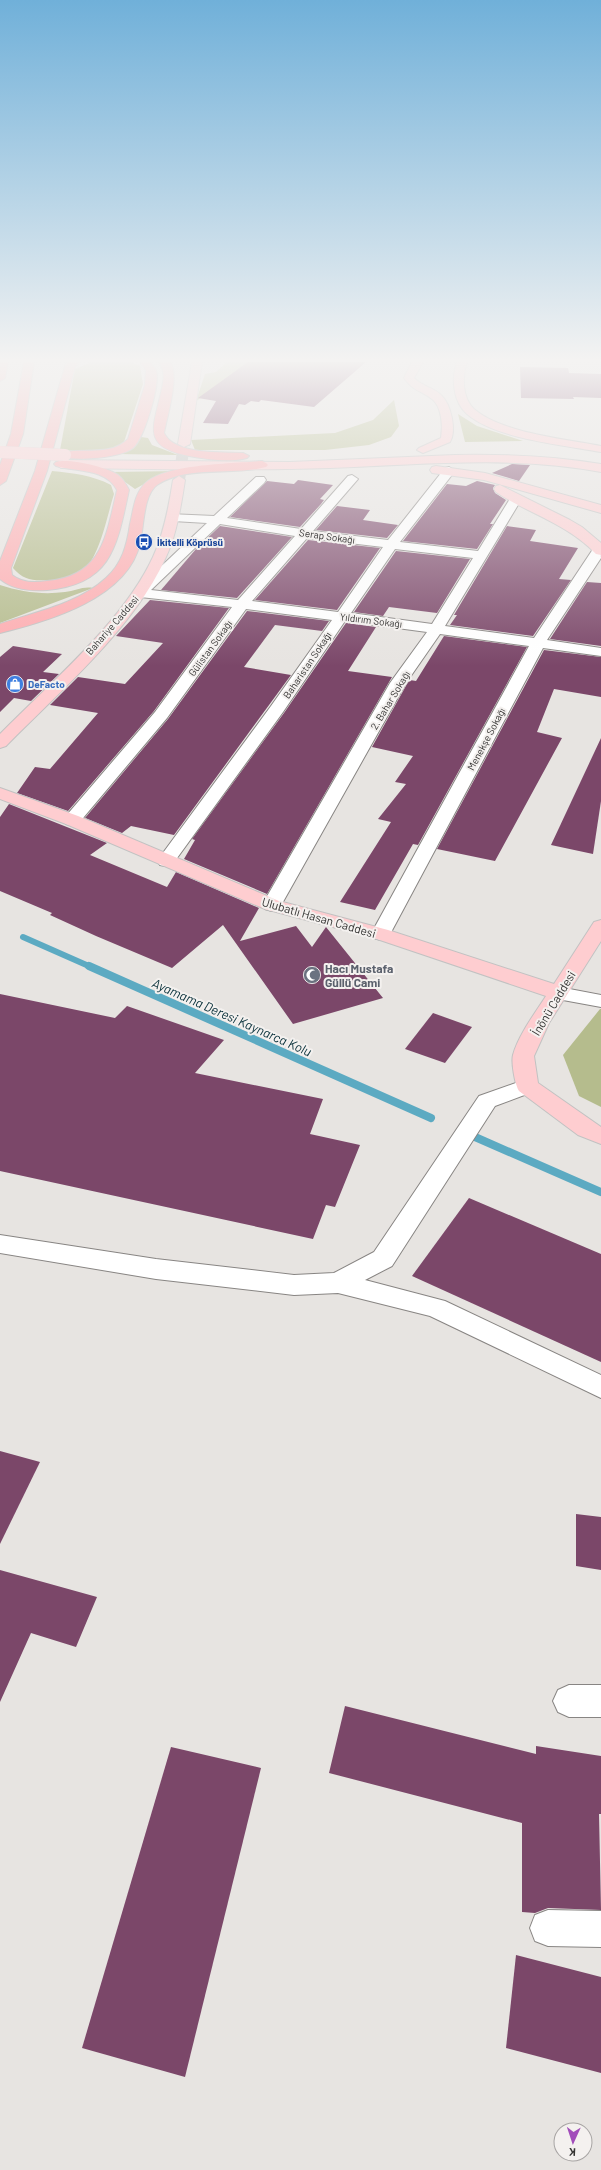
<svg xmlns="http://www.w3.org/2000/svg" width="601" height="2170" font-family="Barlow,sans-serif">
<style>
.green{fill:#b5bc8d}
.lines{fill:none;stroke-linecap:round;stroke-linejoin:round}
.stream-far1{stroke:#5caac2;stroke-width:6}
.stream{stroke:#5caac2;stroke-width:8}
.building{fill:#7b4769}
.major-tunnel{stroke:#c3c1be;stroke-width:12;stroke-dasharray:12 5.5;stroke-linecap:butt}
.minor-casing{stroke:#888583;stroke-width:2}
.major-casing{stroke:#c2c2c2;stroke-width:2}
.highway-casing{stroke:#c2c2c2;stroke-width:2}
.minor{fill:#fff;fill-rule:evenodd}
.major{fill:#fecdd0;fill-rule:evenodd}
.highway{fill:#feacb0;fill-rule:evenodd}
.major-bridge-casing{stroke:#c2c2c2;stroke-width:12;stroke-linecap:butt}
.major-bridge{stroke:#fecdd0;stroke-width:12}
.labels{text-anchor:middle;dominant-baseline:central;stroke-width:4;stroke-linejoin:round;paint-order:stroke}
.far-street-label{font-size:10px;fill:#353433;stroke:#f4f1ef}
.far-transit-label{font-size:10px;font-weight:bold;fill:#164399;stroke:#f4f1ef;text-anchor:start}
.far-shop-label{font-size:10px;font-weight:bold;fill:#366cbe;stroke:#f4f1ef;text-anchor:start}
.street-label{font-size:12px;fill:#353433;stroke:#f4f1ef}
.worship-label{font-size:12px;font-weight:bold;fill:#5b616d;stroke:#f4f1ef;text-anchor:start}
.water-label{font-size:13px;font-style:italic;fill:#072f39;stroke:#f4f1ef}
</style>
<rect width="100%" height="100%" fill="#e7e4e1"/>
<g class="green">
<path d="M92 362H130L140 366 143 384 124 442 115 448 98 452 60 450 75 369Z"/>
<path d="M227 362H251L240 373 196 401 205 374 216 372Z"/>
<path d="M394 400 399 426 391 437 369 445 325 450H195L191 440 335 433 373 420Z"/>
<path d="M458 414 477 426 523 441 465 442Z"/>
<path d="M141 437 148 438 152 445 178 455 117 454 131 447Z"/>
<path d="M52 471C73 473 92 475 111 485L114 494C107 516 100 556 83 571 75 578 59 580 48 580 33 581 23 580 13 568Z"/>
<path d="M179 471 157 477 135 489 111 472Z"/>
<path d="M0 585C21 592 43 595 65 592 75 591 83 586 93 588L0 623Z"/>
<path d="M600 1009H601V1107L579 1096 563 1055Z"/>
</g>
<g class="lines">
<path class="stream-far1" d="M23 937 91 967"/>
<g class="stream">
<path d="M89 966 431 1118"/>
<path d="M475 1137 601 1192"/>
</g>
</g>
<g class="building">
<path d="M248 362H366L314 407 261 400 259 402 251 401 245 405 239 404 228 424 203 423 216 401 198 398Z"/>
<path d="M520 367 568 368 569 373 601 374V398L573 397 574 399 521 398Z"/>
<path d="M512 464 530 465 519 481 492 473Z"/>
<path d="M298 480 333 485 320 499 324 500 321 504 300 527 230 517 267 481 294 484Z"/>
<path d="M477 481 495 485 493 488 495 493 506 500 490 524H493L477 549 403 541 447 484 466 486Z"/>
<path d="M337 506 370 510 363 520 398 525 387 538 316 530Z"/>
<path d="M220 526 292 537 237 598 161 590 196 549Z"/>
<path d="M507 526 536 530 530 541 578 548 559 579 571 580 533 636 450 625 457 615H454Z"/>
<path d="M308 540 380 548 337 610 255 600Z"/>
<path d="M396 551 470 559 437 613 389 607 383 616 354 612Z"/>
<path d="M587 582 601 583V646L550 639Z"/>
<path d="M150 600 229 608 154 711 68 811 17 793 35 767 50 769 98 713 50 705 78 677 125 684 163 643 116 636Z"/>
<path d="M247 611 329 621 322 631 275 625 244 667 291 675 174 835 131 826 122 833 85 818 168 719Z"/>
<path d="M346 623 376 627 348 671 392 677 267 894 184 859 195 840 192 839 284 713Z"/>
<path d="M444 636 527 647 418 845 413 844 375 910 340 902 391 822 378 819 406 784 395 782 413 756 372 747 407 684 410 680 416 681Z"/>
<path d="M13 646 62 654 43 672 59 674 31 701 14 698 0 712V657Z"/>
<path d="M544 650 601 657V697L554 689 537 732 562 738 495 861 437 849Z"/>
<path d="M601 738V801L593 854 551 845Z"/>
<path d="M9 804 107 843 90 855 167 887 176 872 259 908 240 941 296 926 312 947 326 927 383 998 293 1024 223 925 172 968 96 936 50 915 52 913 0 891V817Z"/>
<path d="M0 994 115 1018 127 1006 224 1040 195 1073 323 1099 310 1134 360 1145 335 1207 326 1205 313 1239 0 1171Z"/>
<path d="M433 1013 472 1027 445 1063 405 1049Z"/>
<path d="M469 1198 601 1254V1362L412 1276Z"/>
<path d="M0 1451 40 1462 0 1544Z"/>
<path d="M576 1514 601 1517V1570L576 1566Z"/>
<path d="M0 1570 97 1597 76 1647 31 1633 0 1702Z"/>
<path d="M345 1706 536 1754V1746L601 1756V1814H599L601 1910 548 1908 535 1913 522 1912V1823L329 1773Z"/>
<path d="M171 1747 261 1768 185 2077 82 2048Z"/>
<path d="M516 1955 601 1977V2073L506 2048Z"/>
</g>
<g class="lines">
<path class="major-tunnel" d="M179 480 184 444"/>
<defs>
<g id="minor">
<path d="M449 467 455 471 400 542 478 551 511 497 515 496 521 500 445 626 534 638 595 546 600 545 601 558 547 640 601 648V656L543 648 388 938 381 940 374 938 371 934 529 646 440 634 406 683 279 909 272 911 265 909 262 905 390 683 427 632 345 621 283 712 172 865 166 866 160 865 157 861 160 857 271 706 332 620 246 609 167 718 78 824 72 825 66 824 63 820 66 816 155 712 232 607 140 597 133 593 207 523 173 521 167 517 169 514 214 516 256 477H264L266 480 264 483 227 518 301 529 348 476 352 475 358 479 313 531 388 540 445 468ZM220 524 295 536 238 600 151 590ZM307 538 383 547 338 612 252 601ZM395 549 473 558 432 624 351 613Z"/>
<path d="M559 987 601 995V1007L552 998 549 993 552 988Z"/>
<path d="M527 1079 535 1081 538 1086 535 1091 495 1106 392 1266 365 1280 445 1301 601 1375V1398L430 1316 338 1293 294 1295 156 1279 0 1253V1235L156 1259 294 1275 334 1273 374 1252 479 1096Z"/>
<path d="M569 1685H601V1717H569L558 1712 553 1701 558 1690Z"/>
<path d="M548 1910 601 1911V1947L548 1946 535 1941 530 1928 535 1915Z"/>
</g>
<g id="major">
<path d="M192 362H202L190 444 184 447 178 444Z"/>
<path d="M412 362H423L414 378C423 387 433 387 441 395 451 404 457 431 450 442L423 453 417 450 419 448 441 438C443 426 442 407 432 399 421 390 414 392 404 378Z"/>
<path d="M457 362H467C462 376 462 398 474 409 501 433 566 439 601 446V452C563 445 496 439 467 414 453 402 451 378 457 362Z"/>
<path d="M455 455C504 454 552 456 601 464V472C511 455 421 465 330 468 240 471 151 469 61 468L55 464 61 460 290 462Z"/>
<path d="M436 466 485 473 601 505V513L484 480 432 473 430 470 432 467Z"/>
<path d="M179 476 185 480C181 506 177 533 166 557 135 627 60 691 6 746L0 748V734C51 682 123 622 153 557 164 533 169 506 173 480Z"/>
<path d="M500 485 570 520 582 527 601 543V555L596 554C568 524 529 514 496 492L494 489 496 486Z"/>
<path d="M0 788 78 816 279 901 388 930 554 984 594 922 601 920V941L549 1023 534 1056 538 1083 601 1127V1144L578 1135 519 1091C515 1085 511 1062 513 1055 518 1036 535 1013 546 996L374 938 265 909 66 824 0 799Z"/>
</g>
<g id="highway">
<path d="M0 362H8L5 378 0 381Z"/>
<path d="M24 362H34L23 434 6 481 0 485V465L11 434Z"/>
<path d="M68 362H79L75 367 47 471 11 568 12 575C22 583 35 583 47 581 103 576 106 536 117 490 106 468 76 472 56 466L54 464 56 462C69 458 107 467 118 475 123 479 126 484 129 490 117 546 112 584 47 590 31 591 13 590 0 579V561L35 471 65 366Z"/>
<path d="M140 362H150C152 365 155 367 156 370 161 383 144 439 133 448 120 458 77 461 61 457L59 455 61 453C83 447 110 457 128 439L145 385 146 370Z"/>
<path d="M159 362H170C180 375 167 417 164 433 174 455 222 452 243 453L249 456 247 458C230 463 206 459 189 456 140 446 154 427 162 388 164 379 165 371 159 362Z"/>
<path d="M262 461 266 463 268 465 266 467C233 476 186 465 157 485 143 495 144 528 140 543 128 598 49 621 0 633V624C35 612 78 604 106 578 122 564 127 545 130 524 133 512 134 497 142 487 159 463 234 464 262 461Z"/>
</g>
</defs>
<use href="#minor" class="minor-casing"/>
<use href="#major" class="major-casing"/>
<use href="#highway" class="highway-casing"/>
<use href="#minor" class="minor"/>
<use href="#major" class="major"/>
<use href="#highway" class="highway"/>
<defs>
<path id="major-bridge" d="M0 452 65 455"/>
</defs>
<use href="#major-bridge" class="major-bridge-casing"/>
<use href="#major-bridge" class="major-bridge"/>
</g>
<linearGradient id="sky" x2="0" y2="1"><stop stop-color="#70b0d9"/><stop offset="0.54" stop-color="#f4f3f2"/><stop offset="1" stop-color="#f4f3f2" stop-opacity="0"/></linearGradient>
<rect width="601" height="666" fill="url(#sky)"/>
<defs>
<symbol id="bus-disc" viewBox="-11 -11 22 22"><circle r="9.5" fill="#1a4fb4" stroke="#f4f1ef"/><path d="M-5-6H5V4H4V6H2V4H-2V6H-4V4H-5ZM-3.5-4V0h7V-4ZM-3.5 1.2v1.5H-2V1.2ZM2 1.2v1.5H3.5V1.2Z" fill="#fff"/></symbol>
<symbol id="shop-disc" viewBox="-11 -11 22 22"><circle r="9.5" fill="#3f7fe0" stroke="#f4f1ef"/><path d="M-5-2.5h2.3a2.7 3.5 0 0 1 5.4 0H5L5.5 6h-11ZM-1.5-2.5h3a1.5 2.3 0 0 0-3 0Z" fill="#fff"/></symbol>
<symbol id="mosque-disc" viewBox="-11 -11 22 22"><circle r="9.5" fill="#6b7280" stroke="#f4f1ef"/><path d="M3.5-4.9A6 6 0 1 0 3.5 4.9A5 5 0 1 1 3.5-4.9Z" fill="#fff"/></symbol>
</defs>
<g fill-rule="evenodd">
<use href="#bus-disc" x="134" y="532" width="20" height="20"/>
<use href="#shop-disc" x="5" y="674" width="20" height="20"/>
<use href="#mosque-disc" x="302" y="965" width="20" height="20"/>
</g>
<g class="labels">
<g class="far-street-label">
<text transform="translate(327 536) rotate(8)">Serap Sokağı</text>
<text transform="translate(371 620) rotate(7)">Yıldırım Sokağı</text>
<text transform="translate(112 625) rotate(-49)">Bahariye Caddesi</text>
<text transform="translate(210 648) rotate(-54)">Gülistan Sokağı</text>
<text transform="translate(307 665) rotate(-56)">Baharistan Sokağı</text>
<text transform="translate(390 700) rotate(-59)">2. Bahar Sokağı</text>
<text transform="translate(486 739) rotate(-62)">Menekşe Sokağı</text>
</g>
<g class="far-transit-label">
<text x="157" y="542">İkitelli Köprüsü</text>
</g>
<g class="far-shop-label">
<text x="28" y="684">DeFacto</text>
</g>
<g class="street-label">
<text transform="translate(319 917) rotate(16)">Ulubatlı Hasan Caddesi</text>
<text transform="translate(553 1003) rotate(-59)">İnönü Caddesi</text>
</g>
<g class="worship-label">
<text x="325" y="968">Hacı Mustafa<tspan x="325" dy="14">Güllü Cami</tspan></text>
</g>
<g class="water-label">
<text transform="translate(232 1017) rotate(24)">Ayamama Deresi Kaynarca Kolu</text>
</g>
</g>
<g transform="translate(573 2142) rotate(183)"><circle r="19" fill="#f4f1ef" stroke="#a8a5a4"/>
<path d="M0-3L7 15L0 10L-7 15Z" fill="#a24cba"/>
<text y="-6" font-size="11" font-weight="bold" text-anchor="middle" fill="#353433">K</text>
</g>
</svg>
